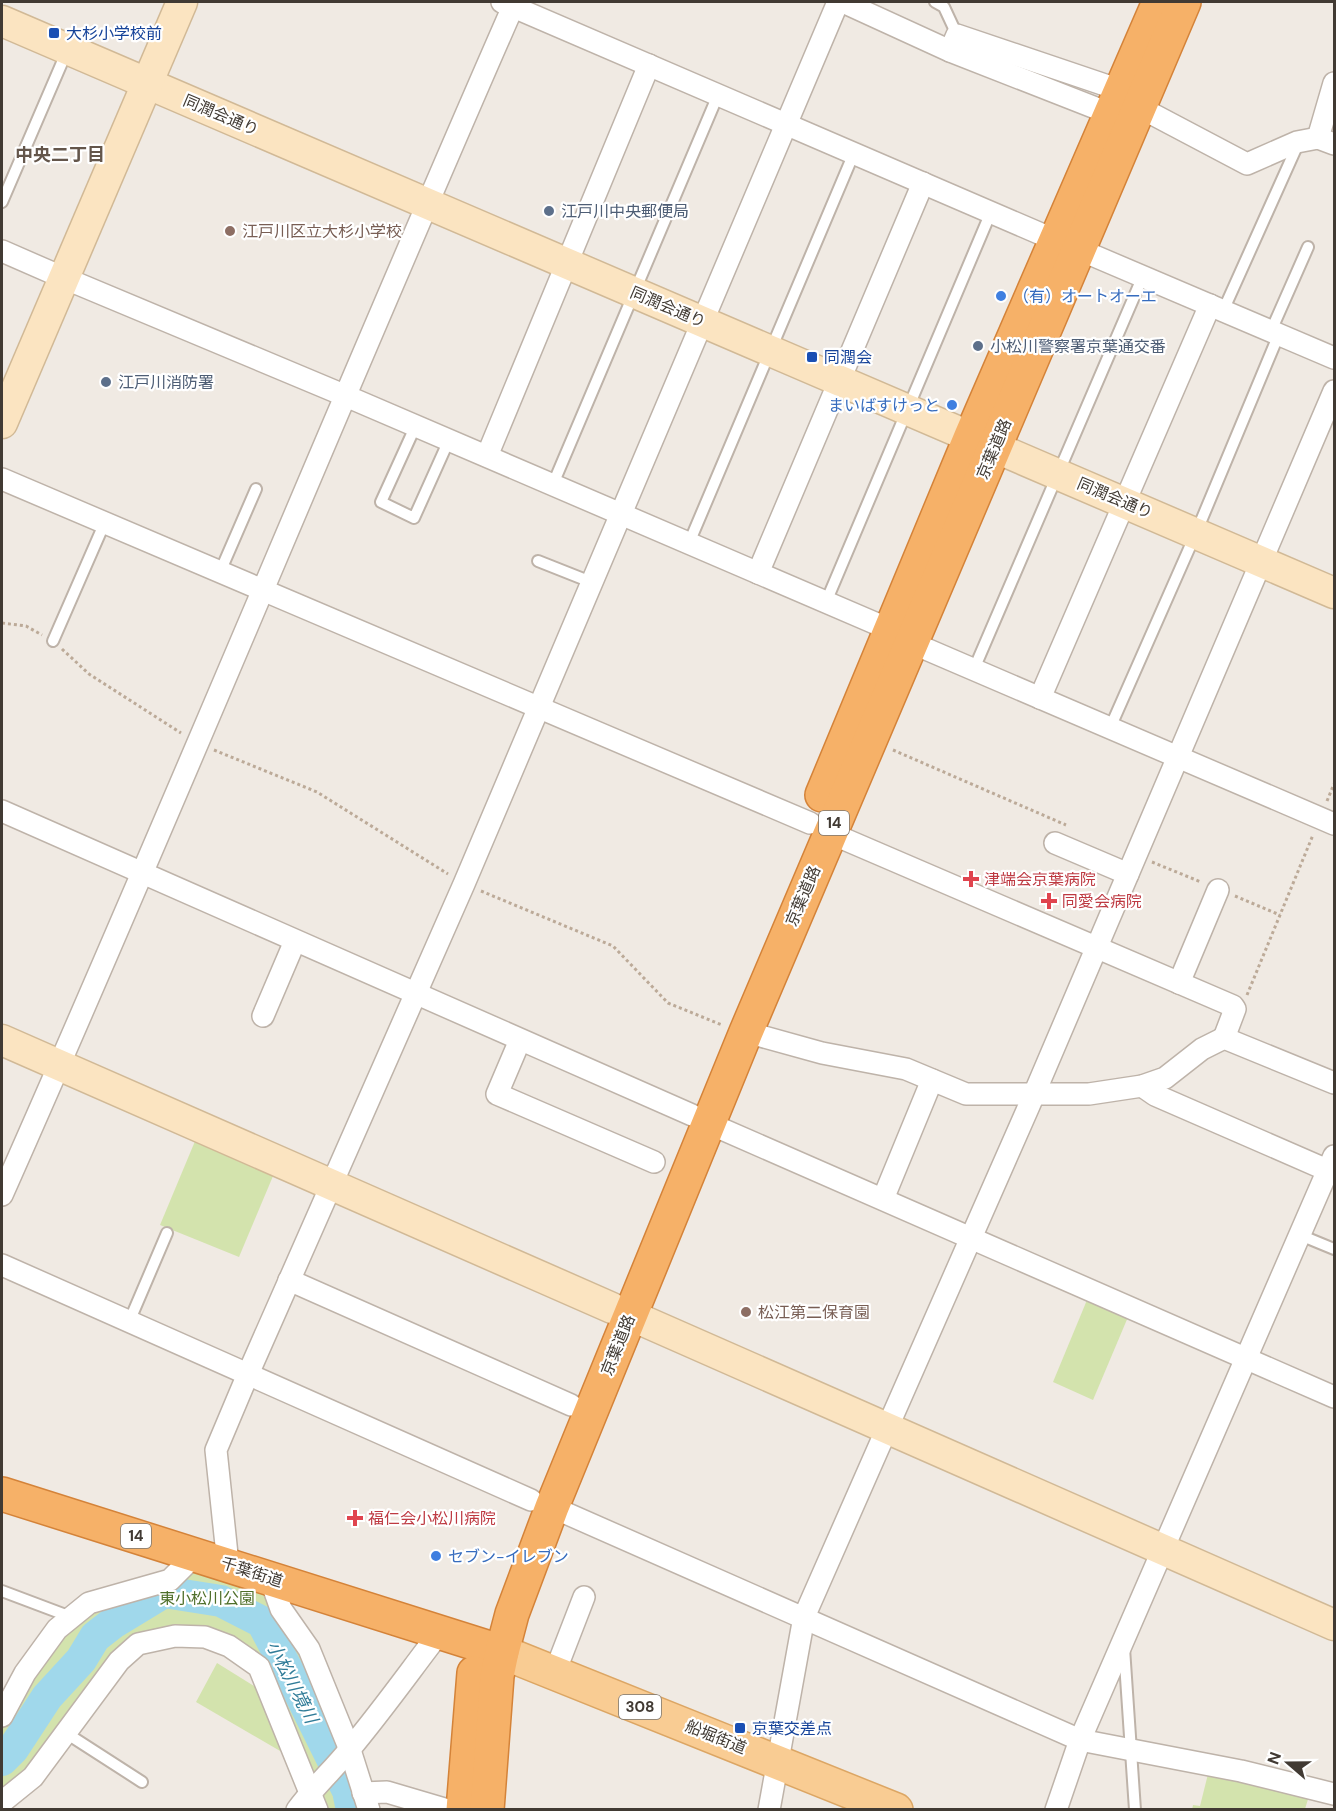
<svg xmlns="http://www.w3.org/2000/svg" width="1336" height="1811" font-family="'DM Sans','Noto Sans JP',sans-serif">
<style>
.green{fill:#d3e3ad}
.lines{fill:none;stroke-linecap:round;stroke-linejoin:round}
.river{stroke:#a0d8eb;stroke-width:32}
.lane-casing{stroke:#beb3a9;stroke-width:14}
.street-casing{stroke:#beb3a9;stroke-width:24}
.secondary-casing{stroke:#d1b996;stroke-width:33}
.primary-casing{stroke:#dca664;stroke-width:36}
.highway-casing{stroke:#d48339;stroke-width:36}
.path{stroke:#bcaa98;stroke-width:3;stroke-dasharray:3 3;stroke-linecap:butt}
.lane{stroke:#fff;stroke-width:10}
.street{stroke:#fff;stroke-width:21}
.secondary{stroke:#fbe4c1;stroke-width:30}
.primary{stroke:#f9cc93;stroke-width:33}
.highway{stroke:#f6b168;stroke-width:33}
.transit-dot{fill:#1a4fb4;stroke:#fff;stroke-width:2}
.service-dot{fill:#5c6f8a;stroke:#fff;stroke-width:2}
.education-dot{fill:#8d6e63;stroke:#fff;stroke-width:2}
.shop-dot{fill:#3f7fe0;stroke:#fff;stroke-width:2}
.health-dot{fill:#e0444e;stroke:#fff;stroke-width:2}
.labels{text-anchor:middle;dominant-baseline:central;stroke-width:4.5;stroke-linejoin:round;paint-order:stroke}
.shield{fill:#fff;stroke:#7a7570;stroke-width:1.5}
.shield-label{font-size:15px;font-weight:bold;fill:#413a33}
.transit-label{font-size:16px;fill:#164399;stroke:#fff;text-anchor:start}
.street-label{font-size:16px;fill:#413a33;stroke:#fff}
.service-label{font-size:16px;fill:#4e5e75;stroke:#fff;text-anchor:start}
.education-label{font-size:16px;fill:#785e54;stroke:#fff;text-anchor:start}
.shop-label{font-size:16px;fill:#366cbe;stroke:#fff;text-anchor:start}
.health-label{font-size:16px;fill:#be3a42;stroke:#fff;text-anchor:start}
.park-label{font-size:16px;fill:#4f6f2a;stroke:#fff}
.neighbourhood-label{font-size:18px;font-weight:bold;fill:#64564b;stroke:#fff}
.water-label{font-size:18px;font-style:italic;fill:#307c98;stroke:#fff}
</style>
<rect width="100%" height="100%" fill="#f0eae3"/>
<g class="green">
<path d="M198 1134 276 1169 239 1257 160 1225Z"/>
<path d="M1087 1300 1128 1317 1093 1400 1053 1382Z"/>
<path d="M196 1554 270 1578 369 1809H317L268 1687 229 1646 138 1644 2 1802V1716L86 1606 170 1580Z"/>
<path d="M217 1663 262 1691 287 1755 196 1702Z"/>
<path d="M1208 1774 1309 1796 1305 1809 1192 1810 1193 1805 1200 1806Z"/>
</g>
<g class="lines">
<path class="river" d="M2 1760 13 1749 47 1697 81 1660 95 1637 113 1623 164 1592 221 1601 262 1622 295 1684 348 1791 352 1810"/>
<defs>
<g id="lane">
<path d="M935 2 944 7 957 35"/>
<path d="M2 202 67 51"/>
<path d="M1223 311 1298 144"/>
<path d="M1271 331 1308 247"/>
<path d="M416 425 381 502 414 518 449 440"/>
<path d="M553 484 718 95"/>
<path d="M689 543 854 153"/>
<path d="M538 561 591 582"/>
<path d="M220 572 256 489"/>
<path d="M826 602 991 212"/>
<path d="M53 641 105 522"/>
<path d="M974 669 1143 276"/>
<path d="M1110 728 1196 533 1279 334"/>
<path d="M1300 1235 1334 1249"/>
<path d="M129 1322 167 1233"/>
<path d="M2 1591 71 1617"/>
<path d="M1124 1648 1135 1810"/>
<path d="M66 1733 142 1782"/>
</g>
<g id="street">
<path d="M502 2 1055 240"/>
<path d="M843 2 950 51 1111 114"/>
<path d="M950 51 957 35 1120 90"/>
<path d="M1139 107 1247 164 1297 142 1318 138 1334 144"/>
<path d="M1318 138 1334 83"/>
<path d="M1078 249 1334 358"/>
<path d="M2 251 64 278 346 396 891 630"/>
<path d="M487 456 649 65"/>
<path d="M2 479 810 823"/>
<path d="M758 573 923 183"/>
<path d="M912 643 1334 824"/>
<path d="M1040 698 1210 305"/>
<path d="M2 811 692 1115"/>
<path d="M830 833 1233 1006 1235 1009 1224 1038"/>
<path d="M1055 843 1128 874"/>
<path d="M1179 983 1218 890"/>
<path d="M263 1016 295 941"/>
<path d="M746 1032 822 1053 906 1069 966 1094H1089L1142 1086 1165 1078 1202 1049 1224 1038 1334 1083"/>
<path d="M520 1040 497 1094 654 1162"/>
<path d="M1142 1086 1155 1095 1334 1173"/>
<path d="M708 1123 1334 1397"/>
<path d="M2 1195C178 799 341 398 515 2"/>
<path d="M883 1199 932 1080"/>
<path d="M2 1265 531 1500"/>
<path d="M289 1280 571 1405"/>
<path d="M552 1507 1080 1740 1241 1771 1334 1794"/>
<path d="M228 1564 216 1450 248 1374 464 884 838 2"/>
<path d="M270 1578 281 1609 309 1649 350 1750 369 1810"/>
<path d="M555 1672 584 1597"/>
<path d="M2 1716 25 1673 57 1629 89 1603 170 1580 196 1554"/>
<path d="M363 1793 387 1792 448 1810"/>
<path d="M2 1802 33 1777 119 1661 138 1644 175 1636 205 1637 229 1646 259 1667 317 1810"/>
<path d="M297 1810C313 1788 332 1771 349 1750 381 1712 410 1671 440 1632"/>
<path d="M769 1810 804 1617 1029 1106 1334 391"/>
<path d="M1056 1810 1080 1740 1334 1156"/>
</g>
<g id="secondary">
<path d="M2 21 1334 593"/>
<path d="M2 423 182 2"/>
<path d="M2 1040 612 1308"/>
<path d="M630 1315 1334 1625"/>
</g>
<path id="primary" d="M502 1652 896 1810"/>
<g id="highway">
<path d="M822 795 971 436 1159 2"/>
<path d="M2 1494 502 1652"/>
<path d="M463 1810 474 1673"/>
<path d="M487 1810 497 1676 502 1652 512 1614 552 1507 746 1032 1184 2"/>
</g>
</defs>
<use href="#lane" class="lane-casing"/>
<use href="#street" class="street-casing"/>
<use href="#secondary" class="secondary-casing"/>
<use href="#primary" class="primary-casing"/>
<use href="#highway" class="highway-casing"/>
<g class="path">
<path d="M2 623 26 626 42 635"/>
<path d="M62 649 89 674 181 733"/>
<path d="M214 750 317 792 448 874"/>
<path d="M893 750 1066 825"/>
<path d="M1327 801 1334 784"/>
<path d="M1152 862 1201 882"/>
<path d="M481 891 613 946 668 1003 722 1025"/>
<path d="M1235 896 1280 915"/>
<path d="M1247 995 1313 835"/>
</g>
<use href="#lane" class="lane"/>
<use href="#street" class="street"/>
<use href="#secondary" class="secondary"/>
<use href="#primary" class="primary"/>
<use href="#highway" class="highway"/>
</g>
<g class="transit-dot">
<rect x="48" y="27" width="12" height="12" rx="3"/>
<rect x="806" y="351" width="12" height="12" rx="3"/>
<rect x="734" y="1722" width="12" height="12" rx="3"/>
</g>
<g class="service-dot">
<circle cx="549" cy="211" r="6"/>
<circle cx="978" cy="346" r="6"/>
<circle cx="106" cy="382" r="6"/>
</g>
<g class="education-dot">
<circle cx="230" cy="231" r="6"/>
<circle cx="746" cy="1312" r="6"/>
</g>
<g class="shop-dot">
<circle cx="1001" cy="296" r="6"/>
<circle cx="952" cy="405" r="6"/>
<circle cx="436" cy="1556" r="6"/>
</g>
<g class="health-dot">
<path d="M968 870h6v6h6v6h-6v6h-6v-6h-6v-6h6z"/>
<path d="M1046 892h6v6h6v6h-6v6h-6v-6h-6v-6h6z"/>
<path d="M352 1509h6v6h6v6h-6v6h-6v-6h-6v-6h6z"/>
</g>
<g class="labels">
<g class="shield">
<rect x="819" y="811" width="30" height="24" rx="4.5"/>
<rect x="121" y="1524" width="30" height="24" rx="4.5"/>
<rect x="619" y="1695" width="42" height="24" rx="4.5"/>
</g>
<g class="shield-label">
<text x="834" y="823">14</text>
<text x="136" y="1536">14</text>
<text x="640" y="1707">308</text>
</g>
<g class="transit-label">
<text x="66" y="33">大杉小学校前</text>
<text x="824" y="357">同潤会</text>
<text x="752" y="1728">京葉交差点</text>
</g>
<g class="street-label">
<text transform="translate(221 115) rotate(23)">同潤会通り</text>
<text transform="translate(668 307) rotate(23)">同潤会通り</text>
<text transform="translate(994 449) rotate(-67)">京葉道路</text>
<text transform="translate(1115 498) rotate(23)">同潤会通り</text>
<text transform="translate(803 896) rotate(-67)">京葉道路</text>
<text transform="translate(618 1345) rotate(-68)">京葉道路</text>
<text transform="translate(252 1572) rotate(18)">千葉街道</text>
<text transform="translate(716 1737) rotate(22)">船堀街道</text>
</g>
<g class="service-label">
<text x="561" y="211">江戸川中央郵便局</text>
<text x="990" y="346">小松川警察署京葉通交番</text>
<text x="118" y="382">江戸川消防署</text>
</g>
<g class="education-label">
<text x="242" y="231">江戸川区立大杉小学校</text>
<text x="758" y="1312">松江第二保育園</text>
</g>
<g class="shop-label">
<text x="1013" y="296">（有）オートオーエ</text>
<text x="940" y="405" text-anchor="end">まいばすけっと</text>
<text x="448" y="1556">セブン-イレブン</text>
</g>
<g class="health-label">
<text x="984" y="879">津端会京葉病院</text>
<text x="1062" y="901">同愛会病院</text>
<text x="368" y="1518">福仁会小松川病院</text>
</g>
<g class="park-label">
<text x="207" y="1598">東小松川公園</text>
</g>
<g class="neighbourhood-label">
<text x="60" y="155">中央二丁目</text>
</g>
<g class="water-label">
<text transform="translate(292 1682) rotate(63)">小松川境川</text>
</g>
</g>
<rect width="1336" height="1811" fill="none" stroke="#413a33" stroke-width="6"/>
<g transform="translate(1288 1763) rotate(290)" stroke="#ffffff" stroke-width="4.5" paint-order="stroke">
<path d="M0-4.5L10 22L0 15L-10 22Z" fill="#413a33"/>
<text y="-9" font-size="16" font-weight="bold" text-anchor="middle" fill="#413a33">N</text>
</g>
</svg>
